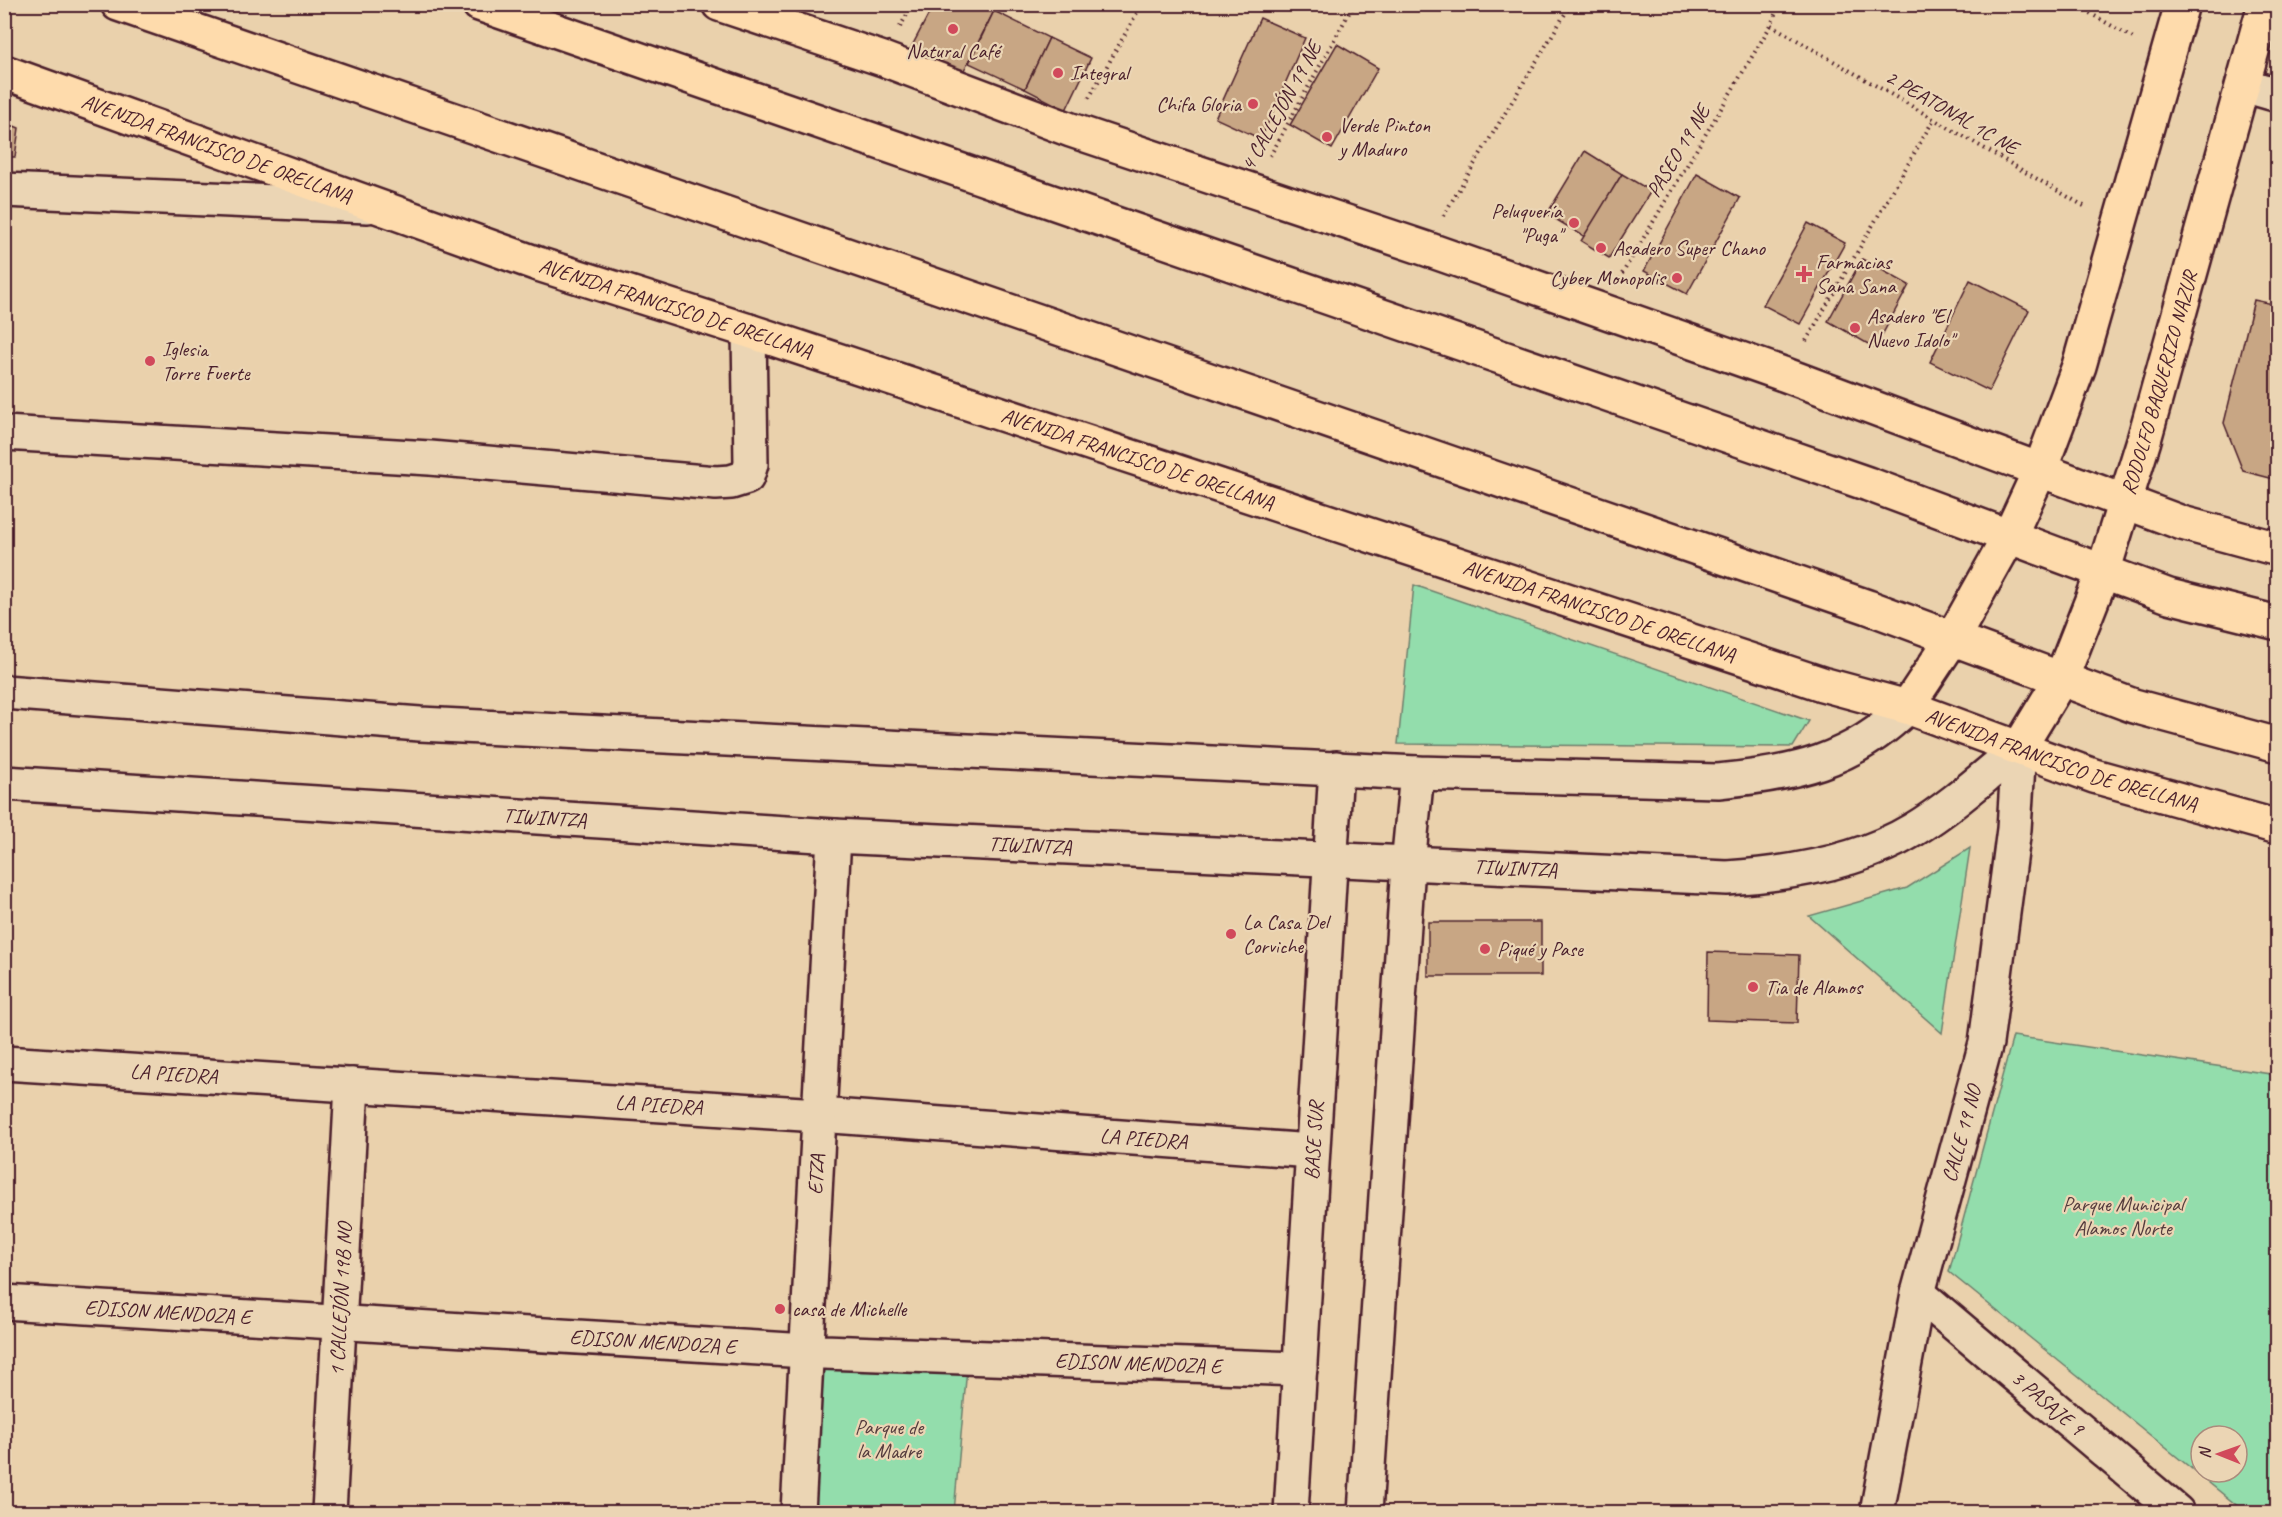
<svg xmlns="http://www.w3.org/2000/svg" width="2282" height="1517" font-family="Caveat,sans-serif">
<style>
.green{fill:#93ddac;stroke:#6e7e6c;stroke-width:1.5;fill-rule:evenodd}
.building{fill:#c8a684;stroke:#4a1f2b;stroke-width:1.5}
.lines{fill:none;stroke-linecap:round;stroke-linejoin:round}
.minor-casing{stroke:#4a1f2b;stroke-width:38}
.tertiary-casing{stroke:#4a1f2b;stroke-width:38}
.primary-casing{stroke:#4a1f2b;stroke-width:38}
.trunk-casing{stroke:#4a1f2b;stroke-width:38}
.path{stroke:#4a1f2b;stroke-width:4;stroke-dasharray:1.5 4.5;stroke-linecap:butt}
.minor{stroke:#ebd5b4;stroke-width:33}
.tertiary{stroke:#ebd5b4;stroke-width:33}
.primary{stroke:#fedbac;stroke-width:33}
.trunk{stroke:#fedbac;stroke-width:33}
.poi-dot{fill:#d1495b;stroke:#ebd5b4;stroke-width:2}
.labels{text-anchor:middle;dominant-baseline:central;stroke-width:4.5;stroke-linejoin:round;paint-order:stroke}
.poi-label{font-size:21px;fill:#4a1f2b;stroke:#ebd5b4;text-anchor:start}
.street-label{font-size:21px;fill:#4a1f2b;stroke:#ebd5b4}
.park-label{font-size:21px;fill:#553c3e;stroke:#ebd5b4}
</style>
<rect width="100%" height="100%" fill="#ead1ac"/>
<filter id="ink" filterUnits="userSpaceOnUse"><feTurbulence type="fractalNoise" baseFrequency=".0167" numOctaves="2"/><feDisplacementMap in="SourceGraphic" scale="12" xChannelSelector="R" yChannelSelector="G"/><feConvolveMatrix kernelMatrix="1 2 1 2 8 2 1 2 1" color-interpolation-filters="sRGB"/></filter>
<g filter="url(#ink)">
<g class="green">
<path d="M1414 585 1809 721 1793 747 1398 744Z"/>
<path d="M1970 848 1942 1033 1809 916 1907 888Z"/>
<path d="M2013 1036 2277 1075V1512H2245L1949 1272ZM2201 1436H2237V1472H2201Z"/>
<path d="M823 1352 967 1368 954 1512H814Z"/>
</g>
<g class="building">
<path d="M934 4H982L994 11 962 74 911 48Z"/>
<path d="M994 11 1049 38 1025 89 969 63Z"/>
<path d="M1260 18 1305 38 1261 139 1215 118Z"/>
<path d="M1049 38 1091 58 1066 110 1025 89Z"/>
<path d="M1337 44 1378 68 1332 149 1290 125Z"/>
<path d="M4 122 19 128 15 157H4Z"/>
<path d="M1585 151 1622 174 1585 237 1547 214Z"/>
<path d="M1622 174 1651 191 1609 258 1581 241Z"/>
<path d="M1697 174 1740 198 1687 294 1644 271Z"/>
<path d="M1808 223 1845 243 1800 324 1763 305Z"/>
<path d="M1862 259 1909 285 1875 348 1828 321Z"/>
<path d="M1970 280 2029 310 1989 391 1930 362Z"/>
<path d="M2254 300 2278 305V480L2243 471 2224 423Z"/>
<rect x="1428" y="922" width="113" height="54"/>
<path d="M1708 952 1799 955 1797 1023 1707 1020Z"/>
</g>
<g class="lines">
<defs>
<g id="minor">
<path d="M2243 85 2278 95"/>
<path d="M4 190 368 206"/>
<path d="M4 433 430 458 716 483 731 482 747 477 751 464 749 331"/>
<path id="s1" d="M4 1063 819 1115 1312 1151"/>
<path id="s2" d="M1918 1293 2177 1512"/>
<path id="s3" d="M4 1302 823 1352 1300 1369"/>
<path id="s4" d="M329 1512 352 1085"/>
<path id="s5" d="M798 1512 834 836"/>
<path id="s6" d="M1877 1512 1918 1293 1986 1043 2014 829 2019 748"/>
</g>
<g id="tertiary">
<path d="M4 692 420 724 1417 773 1718 781C1793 774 1852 762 1907 707"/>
<path id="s7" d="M4 783 834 836 1727 878C1788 874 1860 862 1913 830 1951 807 1985 776 2019 748"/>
<path id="s8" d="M1291 1512 1336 768"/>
<path d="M1365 1512 1408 865 1417 773"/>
</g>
<g id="primary">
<path d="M719 4 883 59 1071 130 1424 248 1786 375 2182 523 2278 549"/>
<path id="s9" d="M4 72 538 264 749 331 1822 684 1907 707 2094 776 2278 827"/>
<path d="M1907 707 1952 639 2009 537 2040 470 2079 366 2182 4"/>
<path id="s10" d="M2019 748 2061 679 2103 572 2144 440 2265 4"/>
</g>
<g id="trunk">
<path d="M118 4 1868 607 2134 706 2278 745"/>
<path d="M479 4 1868 484 2169 596 2278 623"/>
</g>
</defs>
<use href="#minor" class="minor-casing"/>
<use href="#tertiary" class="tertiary-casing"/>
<use href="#primary" class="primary-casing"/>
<use href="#trunk" class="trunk-casing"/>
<g class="path">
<path d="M2074 4 2133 38"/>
<path d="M1771 25 2084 206"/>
<path d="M900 27 913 4"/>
<path d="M1089 98 1142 4"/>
<path d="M1270 156 1354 4"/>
<path d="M1443 216 1571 4"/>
<path d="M1619 279 1771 25 1779 4"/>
<path d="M1806 341 1934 119"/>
</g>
<use href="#minor" class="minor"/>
<use href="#tertiary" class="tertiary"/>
<use href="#primary" class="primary"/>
<use href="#trunk" class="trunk"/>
</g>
</g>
<g class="poi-dot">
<circle cx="953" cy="29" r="6"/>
<circle cx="1058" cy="73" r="6"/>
<circle cx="1253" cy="104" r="6"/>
<circle cx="1327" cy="137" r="6"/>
<circle cx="1574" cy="223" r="6"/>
<circle cx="1601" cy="248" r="6"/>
<path d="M1801 265h6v6h6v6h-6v6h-6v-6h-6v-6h6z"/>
<circle cx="1677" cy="278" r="6"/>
<circle cx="1855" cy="328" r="6"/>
<circle cx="150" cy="361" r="6"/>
<circle cx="1231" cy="934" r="6"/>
<circle cx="1485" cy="949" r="6"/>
<circle cx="1753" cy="987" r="6"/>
<circle cx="780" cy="1309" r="6"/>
</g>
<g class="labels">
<g class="poi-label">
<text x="953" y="51" text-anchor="middle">Natural Café</text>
<text x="1070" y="73">Integral</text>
<text x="1241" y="104" text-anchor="end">Chifa Gloria</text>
<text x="1339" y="125">Verde Pinton<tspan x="1339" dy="24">y Maduro</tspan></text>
<text x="1562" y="211" text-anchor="end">Peluquería<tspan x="1562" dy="24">"Puga"</tspan></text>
<text x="1613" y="248">Asadero Super Chano</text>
<text x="1816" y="262">Farmacias<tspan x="1816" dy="24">Sana Sana</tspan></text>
<text x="1665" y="278" text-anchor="end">Cyber Monopolis</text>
<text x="1867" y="316">Asadero "El<tspan x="1867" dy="24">Nuevo Idolo"</tspan></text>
<text x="162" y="349">Iglesia<tspan x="162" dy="24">Torre Fuerte</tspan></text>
<text x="1243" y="922">La Casa Del<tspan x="1243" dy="24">Corviche</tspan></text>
<text x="1497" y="949">Piqué y Pase</text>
<text x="1765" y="987">Tia de Alamos</text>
<text x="792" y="1309">casa de Michelle</text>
</g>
<g class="street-label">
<text transform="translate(1281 106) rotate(-61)">4 CALLEJÓN 19 NE</text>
<text transform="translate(1952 112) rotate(30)">2 PEATONAL 1C NE</text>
<text stroke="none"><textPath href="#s9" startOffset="226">AVENIDA FRANCISCO DE ORELLANA</textPath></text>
<text transform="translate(1678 151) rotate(-59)">PASEO 19 NE</text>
<text stroke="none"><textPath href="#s9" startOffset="712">AVENIDA FRANCISCO DE ORELLANA</textPath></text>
<text stroke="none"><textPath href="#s10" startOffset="393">RODOLFO BAQUERIZO NAZUR</textPath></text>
<text stroke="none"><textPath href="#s9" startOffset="1198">AVENIDA FRANCISCO DE ORELLANA</textPath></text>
<text stroke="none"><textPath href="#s9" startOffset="1684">AVENIDA FRANCISCO DE ORELLANA</textPath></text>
<text stroke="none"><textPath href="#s9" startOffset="2170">AVENIDA FRANCISCO DE ORELLANA</textPath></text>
<text stroke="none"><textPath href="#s7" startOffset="542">TIWINTZA</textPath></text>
<text stroke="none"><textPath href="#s7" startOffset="1028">TIWINTZA</textPath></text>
<text stroke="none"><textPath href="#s7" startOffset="1514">TIWINTZA</textPath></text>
<text stroke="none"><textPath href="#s1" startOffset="170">LA PIEDRA</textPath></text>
<text stroke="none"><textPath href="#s1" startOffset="656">LA PIEDRA</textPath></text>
<text stroke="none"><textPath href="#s6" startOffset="388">CALLE 19 NO</textPath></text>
<text stroke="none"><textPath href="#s1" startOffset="1142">LA PIEDRA</textPath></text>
<text stroke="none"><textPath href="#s8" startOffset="372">BASE SUR</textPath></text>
<text stroke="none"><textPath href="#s5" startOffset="338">ETZA</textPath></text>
<text stroke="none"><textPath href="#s4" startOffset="213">1 CALLEJÓN 19B NO</textPath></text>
<text stroke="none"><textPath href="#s3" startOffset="164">EDISON MENDOZA E</textPath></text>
<text stroke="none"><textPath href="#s3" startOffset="650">EDISON MENDOZA E</textPath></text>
<text stroke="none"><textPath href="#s3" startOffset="1136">EDISON MENDOZA E</textPath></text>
<text stroke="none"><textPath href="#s2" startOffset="170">3 PASAJE 9</textPath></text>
</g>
<g class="park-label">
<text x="2123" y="1204">Parque Municipal<tspan x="2123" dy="24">Alamos Norte</tspan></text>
<text x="889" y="1427">Parque de<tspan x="889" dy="24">la Madre</tspan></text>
</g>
</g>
<rect width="2282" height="1517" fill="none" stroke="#ebd5b4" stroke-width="24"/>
<rect x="12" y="12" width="2258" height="1493" fill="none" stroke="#4a1f2b" stroke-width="2" filter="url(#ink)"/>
<g transform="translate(2219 1454) rotate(271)"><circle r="28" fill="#ebd5b4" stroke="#ab8c7d" stroke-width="1.5"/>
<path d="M0-4.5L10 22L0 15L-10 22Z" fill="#d1495b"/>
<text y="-9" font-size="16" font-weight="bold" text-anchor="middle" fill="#4a1f2b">N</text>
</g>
</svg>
